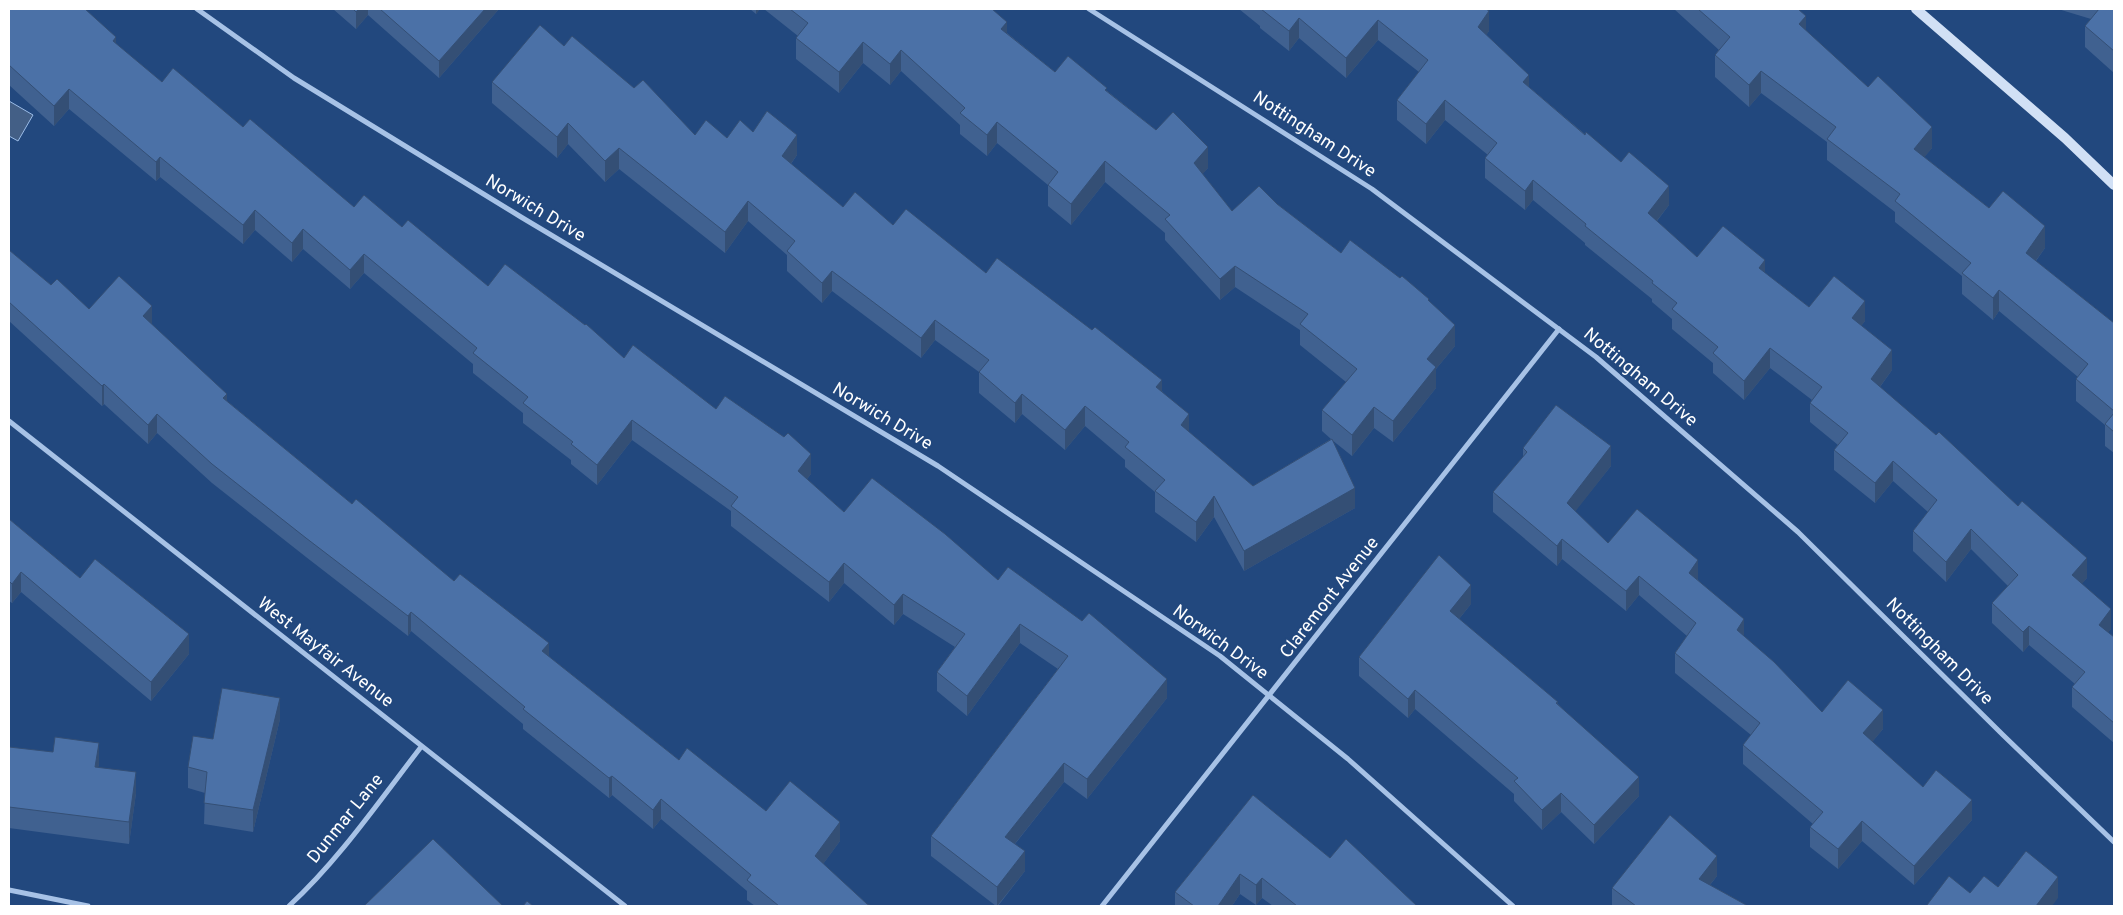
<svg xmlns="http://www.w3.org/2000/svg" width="2123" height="915" font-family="Overpass,sans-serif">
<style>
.water{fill:#435f86;stroke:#9bbce7}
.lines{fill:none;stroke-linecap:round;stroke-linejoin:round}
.street{stroke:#a7c2e6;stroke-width:5}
.secondary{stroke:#d1e0f5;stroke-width:10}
.wall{fill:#406190}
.shaded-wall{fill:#344f75}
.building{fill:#4b71a7;stroke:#344f75}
.labels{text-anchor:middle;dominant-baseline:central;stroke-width:4;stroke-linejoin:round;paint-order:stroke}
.street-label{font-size:18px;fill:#fff;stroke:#22487e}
</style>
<rect width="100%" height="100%" fill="#22487e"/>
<path class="water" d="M9 101 33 115 18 141 9 136Z"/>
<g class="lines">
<g class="street">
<path d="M197 9 294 78 521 217 938 466 1220 656 1348 759 1513 906"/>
<path d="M1089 9 1372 189 1596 357 1798 532 2003 735 2114 842"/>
<path d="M9 421 625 906"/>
<path d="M9 890 88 906"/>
<path d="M289 906C339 860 380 800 421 747"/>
<path d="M1102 906 1559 329"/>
</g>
<path class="secondary" d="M1916 9 2065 138 2114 185"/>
</g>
<g class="wall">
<path d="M9 9 116 44 162 82 243 127 354 207 402 227 488 286 624 358 716 409 811 474 807 479 844 512 998 580 1167 698 1087 799 1064 782 1015 844 1025 871 998 906H996L931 856V836L1058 669 1020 643 967 716 937 691V672L955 647 903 614 894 625 844 583 829 602 731 526V511L632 440 597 485 571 464V460L523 423V413L473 373V364L364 273 350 289 303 249 292 262 255 230 243 244 160 177 156 181 69 109 54 126 9 85Z"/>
<path d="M333 9H499L439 78 368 15 356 29Z"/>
<path d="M750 9H760L756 14Z"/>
<path d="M764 9H953L1007 33 1055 72 1107 91 1156 130 1208 168 1202 174 1232 211 1277 204 1341 253 1429 302 1455 346 1436 369V388L1393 442 1374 428 1352 456 1332 440 1355 508 1244 571 1214 517 1196 542 1155 512V492L1125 467V460L1085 426 1065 450 1022 414 1015 423 979 393V372L935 340 921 358 832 291 822 303 787 271V255L748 221 725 253 619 169 605 182 568 144 557 158 492 103V82L564 46 634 88 695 135 727 138 753 132 797 155 791 164 843 207 893 225 986 273 1162 391 1189 432 1253 486 1331 439 1322 431V410L1346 382 1300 345V330L1235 287 1220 300 1165 240V233L1105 182 1071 225 1048 206V185L997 143 987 156 960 134V125L901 71 890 85 863 63 839 93 796 59V38L798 36Z"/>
<path d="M1239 9H1486L1489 31 1486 35 1529 87 1669 205 1657 221 1697 257 1765 273 1809 307 1865 321 1861 326 1892 370 1880 387 2087 578 2081 584 2111 629 2108 632 2114 637V743L2072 707V687L2075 684 2029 645 2023 652 1992 623V603L2008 586 1971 549 1946 582 1913 551V531L1928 512 1893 481 1875 503 1834 470V450L1838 445 1810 422V403L1812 400 1770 368 1744 400 1713 373V363L1672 329V319L1652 302V299L1585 245V243L1533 200 1525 210 1485 178V158L1488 155 1445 120 1426 144 1397 120V100L1419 72 1378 40 1346 78 1299 38 1289 51 1260 28V26Z"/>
<path d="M1674 9H1798L1806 31 1932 148 1924 157 1989 208 2045 248 2036 261 2114 323V453L2105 446V425L2076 401V379L2078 377 1999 311 1993 320 1962 294V276L1895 222V212L1827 160V142L1761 93 1749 107 1715 77V55L1719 50Z"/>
<path d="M2058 9H2114V73L2085 47V26L2091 19Z"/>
<path d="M9 250 51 285 89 309 152 325 227 401 352 504 454 581 679 760 766 811 840 841 823 864 867 904 872 906H755L747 900V891L661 819 653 829 612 795 609 798 523 729V724L411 631 408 636 306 557 212 483 157 433 148 444 104 404 102 406 9 321Z"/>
<path d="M1523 448 1611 466 1575 511 1608 543 1698 579V580L1744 636 1822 712 1883 729 1872 742 1923 787 1972 820 1914 885 1862 841 1838 869 1810 847V827L1813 824 1743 764V745L1751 735 1675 673V653L1687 636 1639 595 1626 611 1562 559 1557 566 1493 512V492L1523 457Z"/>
<path d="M9 519 80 578 189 654 151 701 21 592 12 603 9 601Z"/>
<path d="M1471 604 1459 619 1558 704 1639 796 1594 844 1561 812 1542 830 1514 801V794L1415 709 1408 718 1359 676V657Z"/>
<path d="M280 719 253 832 204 824 205 793 188 788V767L213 739Z"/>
<path d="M9 747 99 764 98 767 136 793 129 844 9 828Z"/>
<path d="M1253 795 1330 858 1417 906H1273L1262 898 1256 905 1240 894 1232 906H1175V892Z"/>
<path d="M1717 876 1710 885 1748 906H1612V888Z"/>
</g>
<g class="shaded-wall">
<path d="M359 9H368V15L356 29V12Z"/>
<path d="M485 9H499L439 78V61Z"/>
<path d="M756 9H760L756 14Z"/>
<path d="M1489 11V31L1478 47V27Z"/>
<path d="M1806 16V37L1799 24Z"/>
<path d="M1299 18V38L1289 51V31Z"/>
<path d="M1378 20V40L1346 78V58Z"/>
<path d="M1007 22V43L1001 29Z"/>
<path d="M116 37V57L113 41Z"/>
<path d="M863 42V63L839 93V72Z"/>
<path d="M901 50V71L890 85V64Z"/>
<path d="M1761 71V93L1749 107V85Z"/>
<path d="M1529 75V95L1523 82Z"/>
<path d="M69 89V109L54 126V106Z"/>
<path d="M1445 100V120L1426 144V124Z"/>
<path d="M997 122V143L987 156V135Z"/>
<path d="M568 123V144L557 158V137Z"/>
<path d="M1932 127V148L1914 170V149Z"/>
<path d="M797 135V155L782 176V156Z"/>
<path d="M1208 147V168L1194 184V163Z"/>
<path d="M619 148V169L605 182V161Z"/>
<path d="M160 157V177L156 181V162Z"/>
<path d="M1105 161V182L1071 225V204Z"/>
<path d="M1533 180V200L1525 210V191Z"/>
<path d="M1669 186V205L1648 232V213Z"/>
<path d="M748 201V221L725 253V232Z"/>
<path d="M255 210V230L243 244V225Z"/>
<path d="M2045 226V248L2026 274V253Z"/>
<path d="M303 229V249L292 262V243Z"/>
<path d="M364 254V273L350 289V270Z"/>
<path d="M1765 260V280L1759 268Z"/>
<path d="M1235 266V287L1220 300V279Z"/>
<path d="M832 271V291L822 303V283Z"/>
<path d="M1999 290V311L1993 320V298Z"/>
<path d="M1865 301V321L1852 338V318Z"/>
<path d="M152 306V325L143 316Z"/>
<path d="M935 320V340L921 358V338Z"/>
<path d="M1455 325V346L1436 369V388L1393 442V421L1427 359Z"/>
<path d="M1770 348V368L1744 400V381Z"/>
<path d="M1892 350V370L1871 399V379Z"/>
<path d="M1162 380V400L1156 387Z"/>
<path d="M104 384V404L102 406V386Z"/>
<path d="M227 394V413L223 398Z"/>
<path d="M1022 394V414L1015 423V403Z"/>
<path d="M1085 406V426L1065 450V430Z"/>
<path d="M1374 407V428L1352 456V435Z"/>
<path d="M157 414V433L148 444V425Z"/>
<path d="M1189 414V434L1181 425Z"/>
<path d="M632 420V440L597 485V465Z"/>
<path d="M1611 446V466L1567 522V503Z"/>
<path d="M811 454V474L798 490V471Z"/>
<path d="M1893 461V481L1875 503V483Z"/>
<path d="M1355 488V508L1244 571V551Z"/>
<path d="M1214 496V517L1196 542V522Z"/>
<path d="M1971 529V549L1946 582V562Z"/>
<path d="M1562 539V559L1557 566V546Z"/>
<path d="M2087 558V578L2072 595V575Z"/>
<path d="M1698 560V579L1689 592V573Z"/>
<path d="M844 563V583L829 602V582Z"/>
<path d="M21 572V592L12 603V584Z"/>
<path d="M1639 576V595L1626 611V591Z"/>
<path d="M1471 585V604L1450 630V611Z"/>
<path d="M903 594V614L894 625V605Z"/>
<path d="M2111 609V629L2099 645V625Z"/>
<path d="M411 612V631L408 636V616Z"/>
<path d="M1744 619V638L1737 630Z"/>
<path d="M1020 624V643L967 716V696Z"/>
<path d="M2029 626V645L2023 652V632Z"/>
<path d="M189 634V654L151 701V682Z"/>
<path d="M549 643V662L542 651Z"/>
<path d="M1167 679V698L1087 799V779Z"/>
<path d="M1415 690V709L1408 718V699Z"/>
<path d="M280 698V719L253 832V810Z"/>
<path d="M1883 710V729L1863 753V733Z"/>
<path d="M99 743V764L95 788V767Z"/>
<path d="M1064 763V782L1005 856V837Z"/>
<path d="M136 772V793L129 844V822Z"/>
<path d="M612 776V795L609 798V778Z"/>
<path d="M1639 777V796L1594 844V825Z"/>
<path d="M1561 793V812L1542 830V810Z"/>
<path d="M661 799V819L653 829V810Z"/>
<path d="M1972 800V820L1914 885V866Z"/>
<path d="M1862 821V841L1838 869V849Z"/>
<path d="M840 822V841L815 875V856Z"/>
<path d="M1025 851V871L997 906V887Z"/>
<path d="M1717 856V876L1699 898V879Z"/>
<path d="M1240 874V894L1232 906H1218Z"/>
<path d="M2058 877V898L2052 906H2036Z"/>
<path d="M1262 878V898L1256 905V885Z"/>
</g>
<g class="building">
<path d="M9 9H85L116 37 113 41 162 82 173 68 243 127 250 119 354 207 364 195 402 227 408 220 488 286 505 264 585 325 586 324 624 358 633 345 716 409 725 396 784 437 788 433 811 454 798 471 844 512 872 478 945 534 998 580 1008 567 1082 621 1089 613 1167 679 1087 779 1064 763 1005 837 1025 851 997 887 931 836 1068 656 1020 624 967 696 937 672 965 634 903 594 894 605 844 563 829 582 731 506 738 497 632 420 597 465 571 444 573 442 523 403 528 397 473 353 477 348 364 254 350 270 303 229 292 243 255 210 243 225 160 157 156 162 69 89 54 106 9 65Z"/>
<path d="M353 9H359L356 12Z"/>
<path d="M380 9H485L439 61Z"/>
<path d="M790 9H992L1007 22 1001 29 1055 72 1068 56 1107 88 1105 90 1156 130 1173 112 1208 147 1194 163 1232 211 1259 186 1277 204 1341 253 1350 240 1400 278 1402 276 1429 299 1428 300 1455 325 1427 359 1436 367 1393 421 1374 407 1352 435 1322 410 1357 369 1300 324 1308 314 1235 266 1220 279 1165 219 1170 215 1105 161 1071 204 1048 185 1058 172 997 122 987 135 960 113 965 108 901 50 890 64 863 42 839 72 796 38 808 23Z"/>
<path d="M1261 9H1486L1489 11 1478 27 1529 75 1523 82 1585 135 1586 132 1621 162 1629 152 1669 186 1648 213 1697 257 1723 226 1765 260 1759 268 1809 307 1834 276 1865 301 1852 318 1892 350 1871 379 1936 435 1939 432 2018 506 2022 501 2087 558 2072 575 2111 609 2099 625 2114 637V723L2072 687 2085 672 2029 626 2023 632 1992 603 2018 575 1971 529 1946 562 1913 531 1937 500 1893 461 1875 483 1834 450 1848 433 1810 403 1822 387 1770 348 1744 381 1713 353 1718 347 1672 309 1677 303 1652 283 1653 281 1585 226 1586 224 1533 180 1525 191 1485 158 1497 143 1445 100 1426 124 1397 100 1428 60 1378 20 1346 58 1299 18 1289 31Z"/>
<path d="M1698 9H1798L1806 16 1799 24 1868 87 1878 76 1932 127 1914 149 1989 208 2003 191 2045 226 2026 253 2114 323V411L2076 379 2088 364 1999 290 1993 298 1962 273 1971 263 1895 201 1900 194 1827 139 1836 127 1761 71 1749 85 1715 55 1730 37Z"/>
<path d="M2099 9H2114V51L2085 26Z"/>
<path d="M540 25 564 46 572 36 634 88 643 80 695 135 706 120 727 138 740 120 753 132 767 111 797 135 782 156 843 207 855 192 893 225 906 209 986 273 997 258 1092 330 1095 327 1162 380 1156 387 1189 414 1181 425 1253 486 1332 439 1355 488 1244 551 1214 496 1196 522 1155 491 1165 480 1125 447 1129 442 1085 406 1065 430 1022 394 1015 403 979 372 989 360 935 320 921 338 832 271 822 283 787 251 795 241 748 201 725 232 619 148 605 161 568 123 557 137 492 82Z"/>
<path d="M9 250 51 285 57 279 89 309 119 276 152 306 143 316 227 394 223 398 352 504 356 499 454 581 460 574 549 643 542 651 679 760 687 748 766 811 790 781 840 822 815 856 867 904 872 906H779L747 880 751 875 661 799 653 810 612 776 609 778 523 709 525 707 411 612 408 616 306 538 212 464 157 414 148 425 104 384 102 386 9 302Z"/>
<path d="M1556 405 1611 446 1567 503 1608 543 1637 509 1698 560 1689 573 1744 619 1737 630 1774 662 1822 712 1848 680 1883 710 1863 733 1923 787 1936 770 1972 800 1914 866 1862 821 1838 849 1810 827 1823 812 1743 745 1760 723 1675 653 1696 623 1639 576 1626 591 1562 539 1557 546 1493 492 1527 452 1523 448Z"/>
<path d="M2114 413V432L2105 424Z"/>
<path d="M9 519 80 578 95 559 189 634 151 682 21 572 12 584 9 581Z"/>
<path d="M1439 555 1471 585 1450 611 1558 702 1556 703 1639 777 1594 825 1561 793 1542 810 1514 781 1518 778 1415 690 1408 699 1359 657Z"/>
<path d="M222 688 280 698 253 810 204 803 207 772 188 767 193 736 213 739Z"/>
<path d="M55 737 99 743 95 767 136 772 129 822 9 807V747L53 752Z"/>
<path d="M1253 795 1330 858 1346 839 1417 906H1297L1262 878 1256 885 1240 874 1218 906H1194L1175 892Z"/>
<path d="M1670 815 1717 856 1699 879 1748 906H1636L1612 888Z"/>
<path d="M433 839 503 906H364Z"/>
<path d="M2026 851 2058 877 2036 906H1929L1927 905 1949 876 1970 893 1984 876 1998 887Z"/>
<path d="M527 901 533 906H523Z"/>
</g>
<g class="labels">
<g class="street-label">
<text transform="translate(1314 135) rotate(33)">Nottingham Drive</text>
<text transform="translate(535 209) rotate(31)">Norwich Drive</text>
<text transform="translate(1640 378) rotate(40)">Nottingham Drive</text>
<text transform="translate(882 417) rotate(31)">Norwich Drive</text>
<text transform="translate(1330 598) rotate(-52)">Claremont Avenue</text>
<text transform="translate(1220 643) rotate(36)">Norwich Drive</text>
<text transform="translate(1939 652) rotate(45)">Nottingham Drive</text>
<text transform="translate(325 653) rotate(38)">West Mayfair Avenue</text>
<text transform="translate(346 819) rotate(-51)">Dunmar Lane</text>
</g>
</g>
<rect width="2123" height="915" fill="none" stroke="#ffffff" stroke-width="20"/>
</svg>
